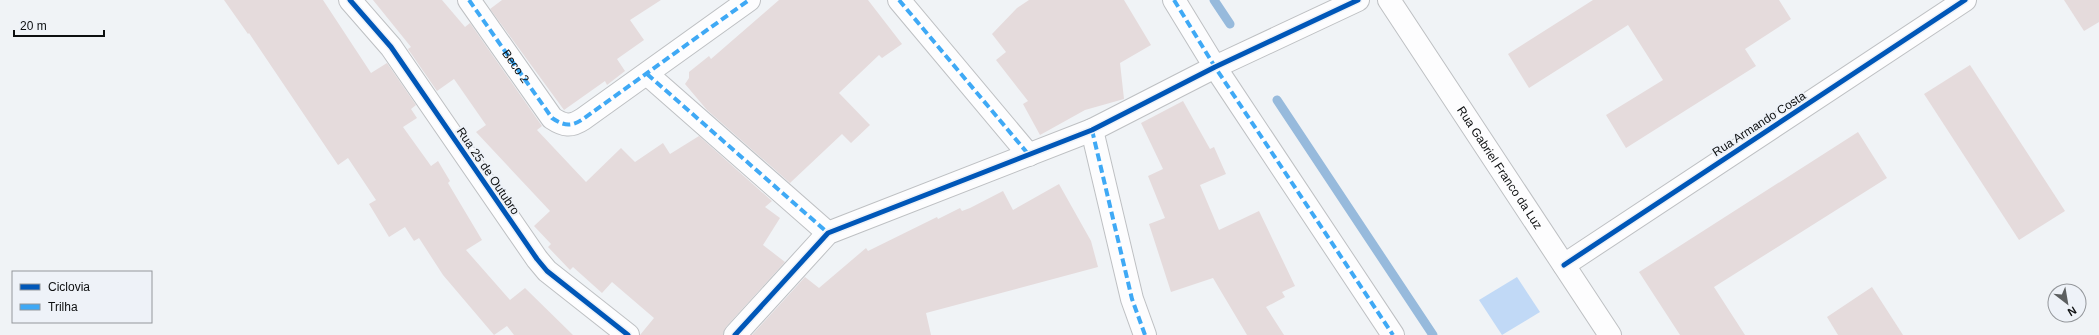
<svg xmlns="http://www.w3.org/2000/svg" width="2099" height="335" font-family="Helvetica,sans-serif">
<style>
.green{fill:#c1d9f6}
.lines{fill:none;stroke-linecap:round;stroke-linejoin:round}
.stream{stroke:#97badc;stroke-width:9}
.building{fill:#e5dbdc}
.minor-casing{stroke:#bec0c3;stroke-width:24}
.tertiary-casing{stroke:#bec0c3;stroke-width:24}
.minor{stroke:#fdfdfe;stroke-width:22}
.tertiary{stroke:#fdfdfe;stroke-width:22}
.quiet{stroke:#3fa9f5;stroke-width:4;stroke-dasharray:8 4;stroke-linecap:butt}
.cycleway-casing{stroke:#eef2f8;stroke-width:8}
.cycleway{stroke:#0057b8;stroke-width:5}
.labels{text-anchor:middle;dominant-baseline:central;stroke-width:4;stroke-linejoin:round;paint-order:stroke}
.street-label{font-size:12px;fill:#0d0f10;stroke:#eef2f8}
</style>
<rect width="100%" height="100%" fill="#f0f3f6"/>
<path class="green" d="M1517 277 1540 312 1502 335 1479 300Z"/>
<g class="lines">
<g class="stream">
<path d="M1214 0 1230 24"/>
<path d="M1277 100 1433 335"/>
</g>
</g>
<g class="building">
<path d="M224 0H323L371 73 387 63 416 105 411 109 417 118 403 127 431 166 438 161 450 181 448 183 482 240 466 250 510 300 525 288 573 335H514L507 326 494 335 443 275 419 238 414 241 405 227 389 237 369 204 376 200 348 158 338 165 249 33 248 34Z"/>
<path d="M373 0H442L465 27 470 23 542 126 537 130 586 182 621 148 635 162 663 143 670 154 699 136 772 201 765 207 780 218 763 245 785 262 726 327 723 335H640L654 318 612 282 602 293 573 267 570 270 548 247 551 244 534 226 550 211 476 132 486 125 454 79 437 91 408 49 411 47Z"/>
<path d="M502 0H661L630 20 644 40 617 59 625 71 607 85 605 81 564 110 490 9Z"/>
<path d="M779 0H868L902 44 882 58 879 55 839 93 870 125 851 143 842 134 790 183 707 110 685 84 689 78V72L709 56 711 59Z"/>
<path d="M1029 0H1124L1151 45 1120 63 1124 99 1085 110 1040 135 1023 104 1028 101 996 60 1006 52 992 34 1017 8Z"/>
<path d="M1593 0H1779L1791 19 1745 49 1756 66 1626 148 1606 115 1663 80 1628 25 1529 88 1508 54Z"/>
<path d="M2064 0H2099V22L2084 31Z"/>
<path d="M1970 65 2065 211 2019 240 1924 94Z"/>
<path d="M1183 101 1210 149 1214 147 1226 174 1200 185 1219 230 1259 211 1295 286 1282 292 1285 297 1266 307 1284 335H1247L1213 278 1171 292 1149 224 1165 218 1148 176 1163 169 1141 123Z"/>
<path d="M1858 132 1887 178 1714 287 1745 335H1680L1639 272Z"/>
<path d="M1059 184 1091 241 1098 267 926 313 931 335H752L805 277 819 288 866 248 868 251 937 217 938 219 960 208 962 211 970 208 1003 191 1013 210Z"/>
<path d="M1872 287 1903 335H1838L1827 317Z"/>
</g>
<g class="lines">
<defs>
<g id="minor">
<path d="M350 0 391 47 537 259 547 271 628 335"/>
<path id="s1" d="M469 0 552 118C564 126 571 127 583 119L749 0"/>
<path d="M899 0 1029 155"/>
<path d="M1174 0 1215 67 1393 335"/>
<path d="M647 74 828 233"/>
<path d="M1092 130 1132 299 1145 335"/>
<path d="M1564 265 1965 0"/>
<path d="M735 335 828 233 1092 130 1215 67 1358 0"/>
</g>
<g id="tertiary">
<path id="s2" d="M1389 0 1610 335"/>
</g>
</defs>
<use href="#minor" class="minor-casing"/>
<use href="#tertiary" class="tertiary-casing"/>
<use href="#minor" class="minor"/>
<use href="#tertiary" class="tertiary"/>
<g class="quiet">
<path d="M469 0 552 118C564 126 571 127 583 119L749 0"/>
<path d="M899 0 1029 155"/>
<path d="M1174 0 1215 67 1393 335"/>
<path d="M647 74 828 233"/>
<path d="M1092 130 1132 299 1145 335"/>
</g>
<defs>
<g id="cycleway">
<path d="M350 0 391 47 537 259 547 271 628 335"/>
<path d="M1564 265 1965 0"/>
<path d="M735 335 828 233 1092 130 1215 67 1358 0"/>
</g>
</defs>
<use href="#cycleway" class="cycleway-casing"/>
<use href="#cycleway" class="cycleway"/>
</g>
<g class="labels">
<g class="street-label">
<text stroke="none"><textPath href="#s1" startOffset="81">Beco 2</textPath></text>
<text transform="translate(1759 124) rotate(-33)">Rua Armando Costa</text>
<text stroke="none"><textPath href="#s2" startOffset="201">Rua Gabriel Franco da Luz</textPath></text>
<text transform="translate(488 171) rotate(56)">Rua 25 de Outubro</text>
</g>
</g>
<rect x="12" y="271" width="140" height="52" fill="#eef2f8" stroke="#94979b"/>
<rect x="20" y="284" width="20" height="6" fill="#0057b8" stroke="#94979b"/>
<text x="48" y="291" font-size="12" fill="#0d0f10">Ciclovia</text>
<rect x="20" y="304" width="20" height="6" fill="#3fa9f5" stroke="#94979b"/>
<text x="48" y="311" font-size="12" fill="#0d0f10">Trilha</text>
<g transform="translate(2067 303) rotate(149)"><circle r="19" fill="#eef2f8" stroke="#94979b"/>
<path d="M0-3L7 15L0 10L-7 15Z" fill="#5c5f60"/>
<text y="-6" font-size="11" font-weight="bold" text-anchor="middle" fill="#0d0f10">N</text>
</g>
<path d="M14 30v6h90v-6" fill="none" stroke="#0d0f10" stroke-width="2"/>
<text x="20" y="30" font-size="12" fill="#0d0f10" stroke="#eef2f8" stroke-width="3" paint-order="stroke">20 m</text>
</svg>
